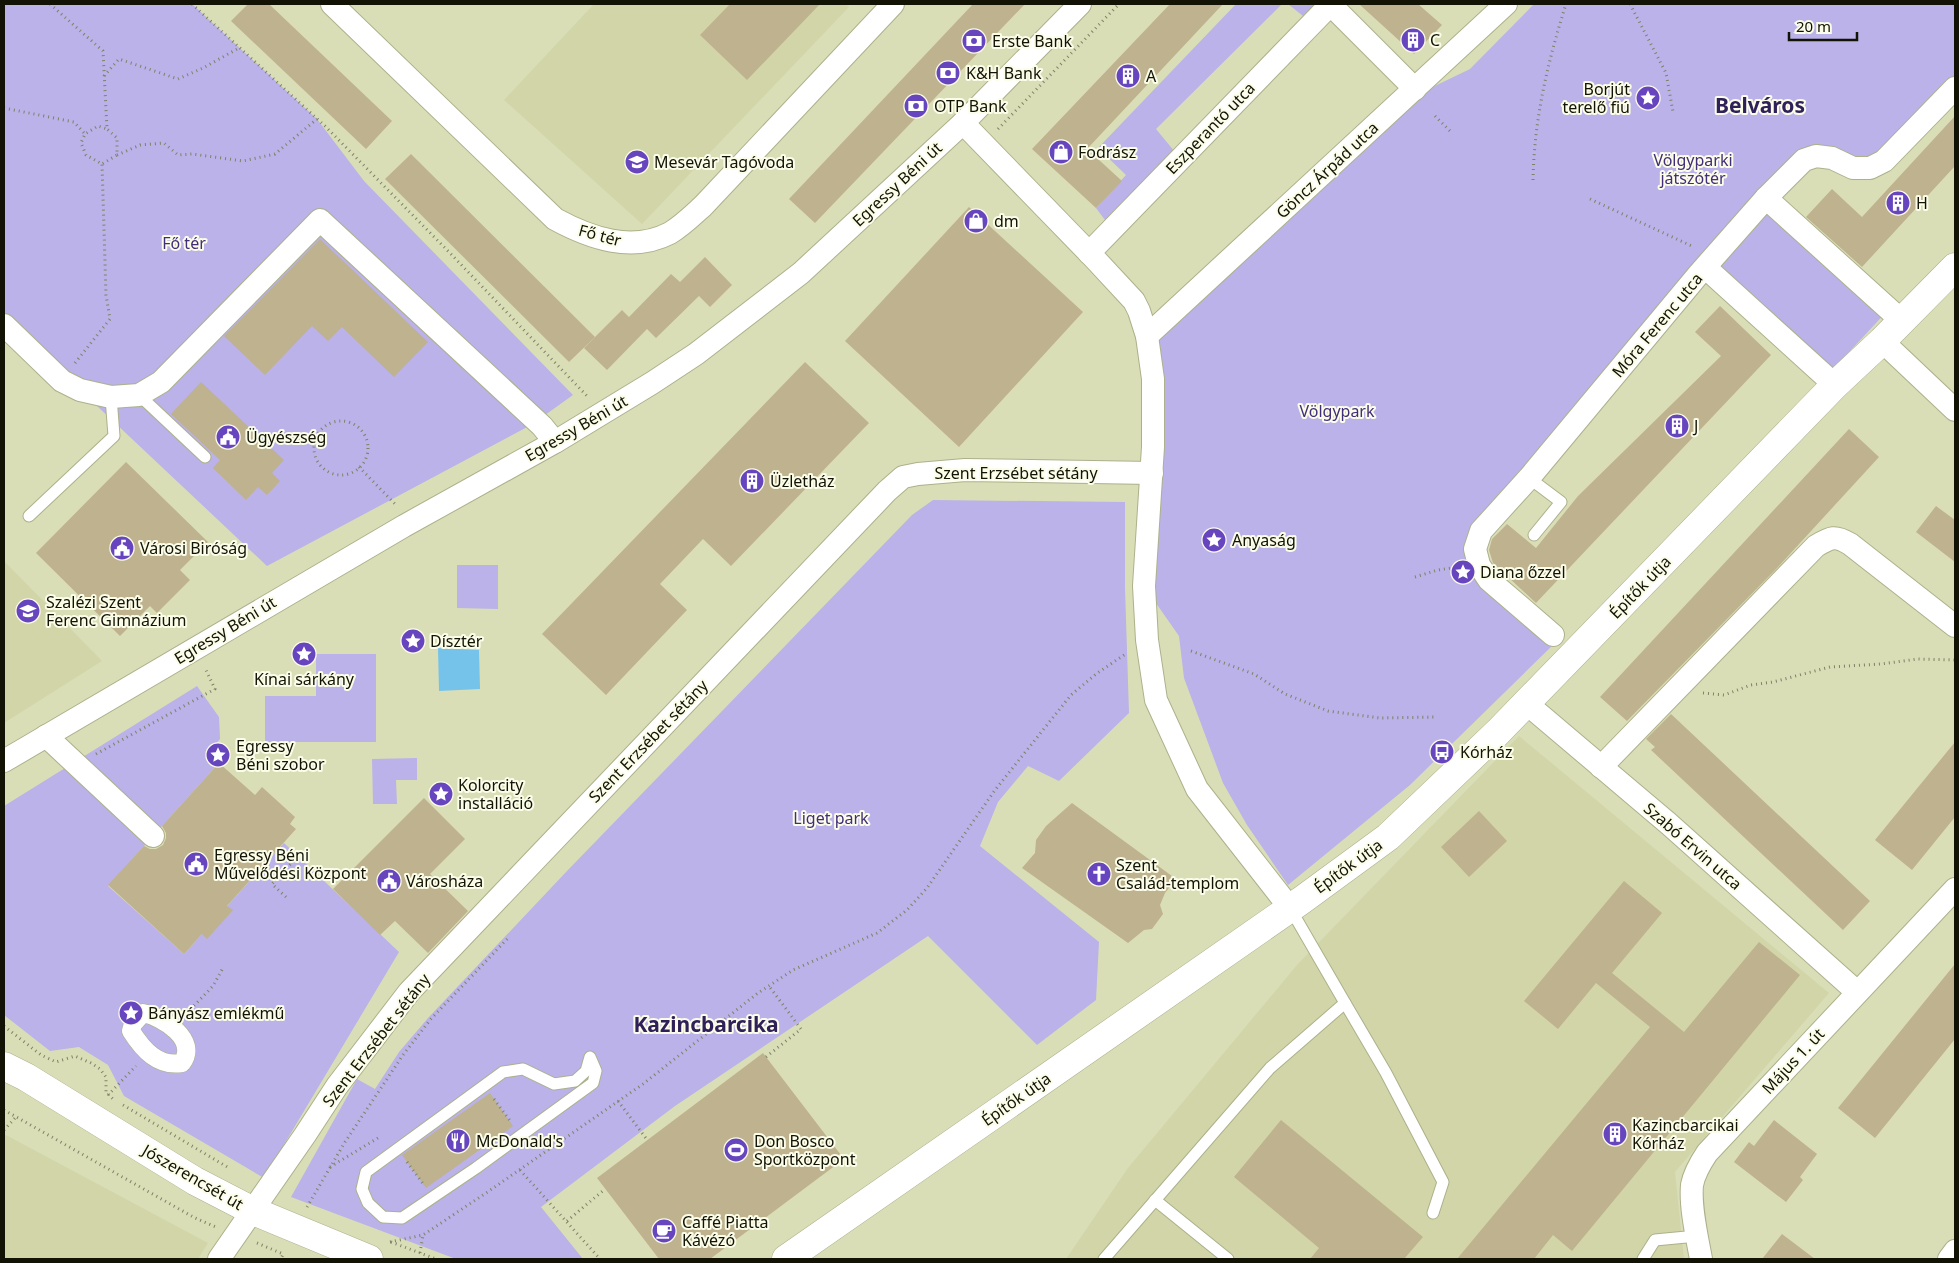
<svg xmlns="http://www.w3.org/2000/svg" width="1959" height="1263" font-family="'Noto Sans',sans-serif">
<style>
.built{fill:#d1d5a7}
.green{fill:#bab2e8}
.water{fill:#75c3ea}
.building{fill:#bfb28e}
.lines{fill:none;stroke-linecap:round;stroke-linejoin:round}
.service-casing{stroke:#adb18b;stroke-width:13}
.pedestrian-casing{stroke:#adb18b;stroke-width:19}
.minor-casing{stroke:#adb18b;stroke-width:24}
.tertiary-casing{stroke:#adb18b;stroke-width:29}
.path{stroke:#7f8166;stroke-width:3;stroke-dasharray:1 4;stroke-linecap:butt}
.service{stroke:#fff;stroke-width:11}
.pedestrian{stroke:#fff;stroke-width:18}
.minor{stroke:#fff;stroke-width:22}
.tertiary{stroke:#fff;stroke-width:28}
.labels{text-anchor:middle;dominant-baseline:central;stroke-width:4;stroke-linejoin:round;paint-order:stroke}
.poi-label{font-size:16px;fill:#121305;stroke:#fbfde9;text-anchor:start}
.street-label{font-size:16px;fill:#121305;stroke:#fbfde9}
.park-label{font-size:16px;fill:#422d79;stroke:#fbfde9}
.district-label{font-size:21px;font-weight:bold;fill:#2f205a;stroke:#fbfde9}
</style>
<rect width="100%" height="100%" fill="#dadeb7"/>
<g class="built">
<path d="M594 4H845L849 7 642 224 504 100Z"/>
<path d="M4 561 102 661 4 723Z"/>
<path d="M1519 736 1829 993 1675 1172 1684 1259H1066L1128 1168 1297 965Z"/>
<path d="M4 1134 208 1243 198 1259H4Z"/>
</g>
<g class="green">
<path d="M4 4H192L317 119 364 181 573 395 531 425 267 566 80 390 4 325Z"/>
<path d="M1236 4H1282L1156 129 1175 152 1108 224 1096 208 1126 175 1098 148Z"/>
<path d="M1288 4H1315L1303 16Z"/>
<path d="M1534 4H1955V88L1884 161 1796 167 1767 198 1889 309 1826 377 1706 268 1471 551 1555 643 1410 785 1288 885 1247 825 1223 783 1184 678 1179 636 1144 586 1147 336 1414 96 1470 69Z"/>
<path d="M933 500 1125 502V588L1129 713 1059 781 1028 766 998 802 980 846 1099 942 1096 1000 1037 1045 928 936 675 1106 541 1207 583 1259H456L291 1197 357 1079 375 1089 399 1052 428 1018 567 871 912 515Z"/>
<path d="M457 565H498V609L457 608Z"/>
<path d="M316 654H376V742H265V696H316Z"/>
<path d="M197 686 219 717 220 739 209 753 219 763 108 886 184 954 284 843 399 952 264 1178 124 1096 108 1065 79 1047 50 1051 4 1015V806Z"/>
<path d="M417 758V780H396L397 804H373L372 759Z"/>
</g>
<path class="water" d="M438 648 479 650 480 689 439 691Z"/>
<g class="building">
<path d="M248 4H269L392 121 366 149 231 21Z"/>
<path d="M730 4H820L747 80 700 35Z"/>
<path d="M973 4H1025L815 223 789 199Z"/>
<path d="M1170 4H1223L1087 149 1122 181 1096 208 1032 149Z"/>
<path d="M1359 4H1418L1442 25 1414 54Z"/>
<path d="M1955 116V166L1862 267 1806 217 1832 189 1862 217Z"/>
<path d="M411 154 595 337 569 362 385 179Z"/>
<path d="M969 207 1083 312 959 447 845 341Z"/>
<path d="M320 239 428 342 394 377 342 327 328 341 312 326 265 375 224 336Z"/>
<path d="M705 257 732 285 710 307 699 296 656 338 647 329 607 370 584 348 622 310 629 317 671 274 680 282Z"/>
<path d="M1720 306 1771 355 1536 603 1493 563 1489 550 1492 539 1507 524 1536 548 1578 496 1721 356 1695 332Z"/>
<path d="M805 362 869 423 731 566 703 539 660 584 687 610 606 695 542 634Z"/>
<path d="M201 382 284 460 272 473 280 481 267 495 258 487 246 500 213 468 220 460 171 414Z"/>
<path d="M1849 429 1879 457 1778 567 1627 721 1600 697Z"/>
<path d="M126 462 208 542 180 570 190 580 157 613 150 606 120 636 36 553Z"/>
<path d="M1936 506 1955 520V562L1916 532Z"/>
<path d="M1671 714 1870 901 1843 930 1651 750 1655 747 1646 739Z"/>
<path d="M1955 742V817L1912 870 1875 840Z"/>
<path d="M219 763 255 795 262 787 295 817 290 824 296 829 227 906 233 910 207 939 202 934 184 954 108 885 144 846 150 849H156L163 845 166 838V833L162 826Z"/>
<path d="M424 798 465 839 430 874 468 911 428 953 395 921 380 935 333 889Z"/>
<path d="M1072 803 1176 879 1165 893 1160 905 1163 914 1152 929 1144 930 1128 943 1022 868 1035 853 1036 840 1046 826Z"/>
<path d="M1479 811 1507 841 1469 877 1441 847Z"/>
<path d="M1624 881 1662 913 1612 973 1684 1032 1759 942 1800 975 1572 1251 1553 1235 1534 1259H1457L1650 1027 1596 983 1558 1029 1524 1001Z"/>
<path d="M1955 964V1039L1875 1138 1838 1108Z"/>
<path d="M763 1053 844 1159 710 1259H659L597 1178Z"/>
<path d="M490 1093 513 1126 426 1188 402 1155Z"/>
<path d="M1281 1120 1423 1237 1404 1259H1310L1319 1248 1234 1177Z"/>
<path d="M1774 1120 1817 1154 1800 1177 1803 1180 1786 1202 1734 1162 1749 1142 1754 1146Z"/>
<path d="M1782 1234 1815 1259H1762Z"/>
</g>
<g class="lines">
<defs>
<g id="service">
<path d="M139 395 205 457"/>
<path d="M1529 478 1561 502 1534 535"/>
<path d="M29 516 114 436 111 397"/>
<path d="M1345 1003 1386 1073 1443 1182 1433 1213"/>
<path d="M590 1057 596 1071 593 1083 476 1168 402 1218 383 1217 368 1203 362 1189 366 1172 503 1072 523 1069 554 1084 575 1081 586 1071Z"/>
<path d="M1155 1200 1228 1259"/>
<path d="M1104 1259 1270 1068 1345 1003 1290 908"/>
<path d="M1643 1259 1655 1240 1697 1236"/>
</g>
<path id="pedestrian" d="M143 1013C163 1017 199 1040 182 1063 158 1067 143 1050 131 1031L133 1024Z"/>
<g id="minor">
<path d="M332 4 555 219C590 238 632 253 670 233 682 226 693 215 703 206L893 4"/>
<path d="M1331 5 1415 89"/>
<path d="M963 123 1095 259 1134 301 1139 311 1147 336 1153 379V447L1144 586 1147 640 1156 700 1197 789 1290 908"/>
<path d="M1766 198 1902 321"/>
<path d="M1089 253 1331 4"/>
<path d="M1706 268 1835 385"/>
<path d="M4 325 62 381 80 390 111 397 139 395 161 382 320 220 542 426 555 442"/>
<path d="M1147 336 1506 4"/>
<path d="M1882 341 1955 410"/>
<path d="M1553 635 1489 580 1479 565 1475 549 1481 531 1529 478 1698 275 1766 198 1804 160 1816 156 1832 158 1853 168H1870L1884 161 1955 88"/>
<path d="M1526 703 1669 824 1857 992"/>
<path d="M46 736 153 836"/>
<path d="M4 761 404 526 555 442 652 383 696 354 801 273 963 123 1080 4"/>
<path d="M1601 767 1816 546C1831 537 1835 535 1850 544L1955 626"/>
<path d="M219 1259 305 1135 337 1086 409 992 887 491 903 477 918 474 965 470 1152 473"/>
<path d="M1701 1259C1697 1237 1690 1207 1692 1185 1694 1174 1701 1162 1707 1153L1955 889"/>
<path d="M1949 1259 1955 1251"/>
</g>
<g id="tertiary">
<path d="M4 1066 26 1077 195 1181 253 1211 369 1259"/>
<path d="M786 1259 1302 900 1388 837 1498 732 1835 385 1882 341 1955 267"/>
</g>
</defs>
<use href="#service" class="service-casing"/>
<use href="#pedestrian" class="pedestrian-casing"/>
<use href="#minor" class="minor-casing"/>
<use href="#tertiary" class="tertiary-casing"/>
<g class="path">
<path d="M50 4 103 51 107 129 117 138V155L102 164 86 155 81 143 85 134 98 126 107 129"/>
<path d="M192 4 325 126 449 252 587 396"/>
<path d="M1630 4 1666 73 1673 112"/>
<path d="M104 76 119 59 178 79 203 68 239 48"/>
<path d="M4 108 74 122 85 134"/>
<path d="M1435 116 1450 131"/>
<path d="M998 129 1119 4"/>
<path d="M117 155 140 145 164 143 178 155 192 154 243 161 275 154 317 119"/>
<path d="M1533 180C1534 119 1548 61 1566 4"/>
<path d="M1590 199 1694 247"/>
<path d="M75 363 110 319 106 295 102 164"/>
<circle cx="341" cy="448" r="27"/>
<path d="M359 467 395 504"/>
<path d="M1415 577 1438 570 1458 567"/>
<path d="M181 621 185 629"/>
<path d="M1191 651 1254 674 1285 694 1328 711 1380 718 1436 717"/>
<path d="M1703 693 1724 695 1751 685 1773 682 1830 667 1881 664 1918 659 1955 660"/>
<path d="M96 754 215 689 205 668"/>
<path d="M286 897 272 884 298 856"/>
<path d="M187 1013 213 986 223 968"/>
<path d="M4 1026 41 1055 56 1062 75 1056 91 1063 100 1069 106 1077V1092L113 1099"/>
<path d="M766 1057 801 1029 769 986"/>
<path d="M108 1095 136 1066"/>
<path d="M494 1099 511 1122"/>
<path d="M618 1101 648 1141"/>
<path d="M123 1105 229 1168"/>
<path d="M4 1110 195 1218 216 1227"/>
<path d="M4 1130 15 1118"/>
<path d="M407 1162 424 1185"/>
<path d="M330 1167 378 1138 380 1141"/>
<path d="M520 1170 600 1259"/>
<path d="M307 1207 345 1142 403 1055 430 1020 509 937"/>
<path d="M567 1221 605 1189"/>
<path d="M390 1242 423 1235 489 1191 643 1084 758 993 793 970 877 933 907 910 927 888 995 790 1071 695 1096 674 1127 653"/>
<path d="M391 1242 436 1259"/>
<path d="M257 1243 283 1254 281 1259"/>
<path d="M420 1253 423 1235"/>
</g>
<use href="#service" class="service"/>
<use href="#pedestrian" class="pedestrian"/>
<use href="#minor" class="minor"/>
<use href="#tertiary" class="tertiary"/>
</g>
<defs>
<symbol id="building-disc" viewBox="-11 -11 22 22"><circle r="9.5" fill="#6745be" stroke="#fbfde9"/><path d="M-4-6H4V6H1V3H-1V6H-4ZM-2.5-4.3h1.7v1.8h-1.7ZM.8-4.3h1.7v1.8H.8ZM-2.5-1h1.7V.8h-1.7ZM.8-1h1.7V.8H.8Z" fill="#fff"/></symbol>
<symbol id="bank-disc" viewBox="-11 -11 22 22"><circle r="9.5" fill="#6745be" stroke="#fbfde9"/><path d="M-6-4H6V4H-6ZM0-2.3a2.3 2.3 0 1 0 0 4.6a2.3 2.3 0 1 0 0-4.6Z" fill="#fff"/></symbol>
<symbol id="sight-disc" viewBox="-11 -11 22 22"><circle r="9.5" fill="#6745be" stroke="#fbfde9"/><path d="M0-6L1.8-2.2L6-1.7L2.9 1.2L3.7 5.4L0 3.3L-3.7 5.4L-2.9 1.2L-6-1.7L-1.8-2.2Z" fill="#fff"/></symbol>
<symbol id="shop-disc" viewBox="-11 -11 22 22"><circle r="9.5" fill="#6745be" stroke="#fbfde9"/><path d="M-5-2.5h2.3a2.7 3.5 0 0 1 5.4 0H5L5.5 6h-11ZM-1.5-2.5h3a1.5 2.3 0 0 0-3 0Z" fill="#fff"/></symbol>
<symbol id="school-disc" viewBox="-11 -11 22 22"><circle r="9.5" fill="#6745be" stroke="#fbfde9"/><path d="M0-5L7-2L0 1L-7-2ZM-4 1L0 2.5L4 1V4Q0 6-4 4Z" fill="#fff"/></symbol>
<symbol id="civic-disc" viewBox="-11 -11 22 22"><circle r="9.5" fill="#6745be" stroke="#fbfde9"/><path d="M-.6-6.5H3V-4.5H.6V-3L4-1V1h2V6H-6V1h2V-1L-.6-3ZM-1.2 2.5V6h2.4V2.5Z" fill="#fff"/></symbol>
<symbol id="bus-disc" viewBox="-11 -11 22 22"><circle r="9.5" fill="#6745be" stroke="#fbfde9"/><path d="M-5-6H5V4H4V6H2V4H-2V6H-4V4H-5ZM-3.5-4V0h7V-4ZM-3.5 1.2v1.5H-2V1.2ZM2 1.2v1.5H3.5V1.2Z" fill="#fff"/></symbol>
<symbol id="church-disc" viewBox="-11 -11 22 22"><circle r="9.5" fill="#6745be" stroke="#fbfde9"/><path d="M-1.2-6h2.4v3.5h3.3v2.4h-3.3V6h-2.4V-.1h-3.3v-2.4h3.3Z" fill="#fff"/></symbol>
<symbol id="restaurant-disc" viewBox="-11 -11 22 22"><circle r="9.5" fill="#6745be" stroke="#fbfde9"/><path d="M-5-6h1v4h1v-4h1v4h1v-4h1v5L-1.5 .5V6h-2V.5L-5-1ZM5-6V6H3V1.5H1.5Q1.5-4 5-6Z" fill="#fff"/></symbol>
<symbol id="stadium-disc" viewBox="-11 -11 22 22"><circle r="9.5" fill="#6745be" stroke="#fbfde9"/><path d="M0-5a6.5 5 0 1 0 0 10a6.5 5 0 1 0 0-10ZM-3.5-1.8h7v3.6h-7Z" fill="#fff"/></symbol>
<symbol id="cafe-disc" viewBox="-11 -11 22 22"><circle r="9.5" fill="#6745be" stroke="#fbfde9"/><path d="M-5.5-4.5H6V0H3Q3 3.5 0 3.5H-2.5Q-5.5 3.5-5.5 0ZM3-3.2v2h1.7v-2ZM-6 4.5H4V6H-6Z" fill="#fff"/></symbol>
</defs>
<g fill-rule="evenodd">
<use href="#building-disc" x="1399" y="26" width="28" height="28"/>
<use href="#bank-disc" x="960" y="27" width="28" height="28"/>
<use href="#bank-disc" x="934" y="59" width="28" height="28"/>
<use href="#building-disc" x="1114" y="62" width="28" height="28"/>
<use href="#sight-disc" x="1634" y="84" width="28" height="28"/>
<use href="#bank-disc" x="902" y="92" width="28" height="28"/>
<use href="#shop-disc" x="1047" y="138" width="28" height="28"/>
<use href="#school-disc" x="623" y="148" width="28" height="28"/>
<use href="#building-disc" x="1884" y="189" width="28" height="28"/>
<use href="#shop-disc" x="962" y="207" width="28" height="28"/>
<use href="#building-disc" x="1663" y="412" width="28" height="28"/>
<use href="#civic-disc" x="214" y="423" width="28" height="28"/>
<use href="#building-disc" x="738" y="467" width="28" height="28"/>
<use href="#sight-disc" x="1200" y="526" width="28" height="28"/>
<use href="#civic-disc" x="108" y="534" width="28" height="28"/>
<use href="#sight-disc" x="1449" y="558" width="28" height="28"/>
<use href="#school-disc" x="14" y="597" width="28" height="28"/>
<use href="#sight-disc" x="399" y="627" width="28" height="28"/>
<use href="#sight-disc" x="290" y="640" width="28" height="28"/>
<use href="#bus-disc" x="1428" y="738" width="28" height="28"/>
<use href="#sight-disc" x="204" y="741" width="28" height="28"/>
<use href="#sight-disc" x="427" y="780" width="28" height="28"/>
<use href="#civic-disc" x="182" y="850" width="28" height="28"/>
<use href="#church-disc" x="1085" y="860" width="28" height="28"/>
<use href="#civic-disc" x="375" y="867" width="28" height="28"/>
<use href="#sight-disc" x="117" y="999" width="28" height="28"/>
<use href="#building-disc" x="1601" y="1120" width="28" height="28"/>
<use href="#restaurant-disc" x="444" y="1127" width="28" height="28"/>
<use href="#stadium-disc" x="722" y="1136" width="28" height="28"/>
<use href="#cafe-disc" x="650" y="1217" width="28" height="28"/>
</g>
<g class="labels">
<g class="poi-label">
<text x="1430" y="40">C</text>
<text x="992" y="41">Erste Bank</text>
<text x="966" y="73">K&amp;H Bank</text>
<text x="1146" y="76">A</text>
<text x="1630" y="89" text-anchor="end">Borjút<tspan x="1630" dy="18">terelő fiú</tspan></text>
<text x="934" y="106">OTP Bank</text>
<text x="1078" y="152">Fodrász</text>
<text x="654" y="162">Mesevár Tagóvoda</text>
<text x="1916" y="203">H</text>
<text x="994" y="221">dm</text>
<text x="1694" y="426">J</text>
<text x="246" y="437">Ügyészség</text>
<text x="770" y="481">Üzletház</text>
<text x="1232" y="540">Anyaság</text>
<text x="140" y="548">Városi Biróság</text>
<text x="1480" y="572">Diana őzzel</text>
<text x="46" y="602">Szalézi Szent<tspan x="46" dy="18">Ferenc Gimnázium</tspan></text>
<text x="430" y="641">Dísztér</text>
<text x="304" y="679" text-anchor="middle">Kínai sárkány</text>
<text x="236" y="746">Egressy<tspan x="236" dy="18">Béni szobor</tspan></text>
<text x="1460" y="752">Kórház</text>
<text x="458" y="785">Kolorcity<tspan x="458" dy="18">installáció</tspan></text>
<text x="214" y="855">Egressy Béni<tspan x="214" dy="18">Művelődési Központ</tspan></text>
<text x="1116" y="865">Szent<tspan x="1116" dy="18">Család-templom</tspan></text>
<text x="406" y="881">Városháza</text>
<text x="148" y="1013">Bányász emlékmű</text>
<text x="1632" y="1125">Kazincbarcikai<tspan x="1632" dy="18">Kórház</tspan></text>
<text x="476" y="1141">McDonald's</text>
<text x="754" y="1141">Don Bosco<tspan x="754" dy="18">Sportközpont</tspan></text>
<text x="682" y="1222">Caffé Piatta<tspan x="682" dy="18">Kávézó</tspan></text>
</g>
<g class="street-label">
<text transform="translate(1210 128) rotate(-46)">Eszperantó utca</text>
<text transform="translate(1327 170) rotate(-43)">Göncz Árpád utca</text>
<text transform="translate(897 184) rotate(-43)">Egressy Béni út</text>
<text transform="translate(600 235) rotate(15)">Fő tér</text>
<text transform="translate(1657 325) rotate(-50)">Móra Ferenc utca</text>
<text transform="translate(576 428) rotate(-30)">Egressy Béni út</text>
<text x="1016" y="473">Szent Erzsébet sétány</text>
<text transform="translate(1640 587) rotate(-46)">Építők útja</text>
<text transform="translate(225 630) rotate(-31)">Egressy Béni út</text>
<text transform="translate(648 741) rotate(-46)">Szent Erzsébet sétány</text>
<text transform="translate(1693 846) rotate(41)">Szabó Ervin utca</text>
<text transform="translate(1348 866) rotate(-36)">Építők útja</text>
<text transform="translate(376 1040) rotate(-52)">Szent Erzsébet sétány</text>
<text transform="translate(1793 1061) rotate(-47)">Május 1. út</text>
<text transform="translate(1016 1099) rotate(-35)">Építők útja</text>
<text transform="translate(193 1177) rotate(30)">Jószerencsét út</text>
</g>
<g class="park-label">
<text x="1693" y="160">Völgyparki<tspan x="1693" dy="18">játszótér</tspan></text>
<text x="184" y="243">Fő tér</text>
<text x="1337" y="411">Völgypark</text>
<text x="831" y="818">Liget park</text>
</g>
<g class="district-label">
<text x="1760" y="105">Belváros</text>
<text x="706" y="1024">Kazincbarcika</text>
</g>
</g>
<rect width="1959" height="1263" fill="none" stroke="#121305" stroke-width="10"/>
<path d="M1789 32v8h68v-8" fill="none" stroke="#121305" stroke-width="2.5"/>
<text x="1796" y="32" font-size="15" fill="#121305" stroke="#fbfde9" stroke-width="4" paint-order="stroke">20 m</text>
</svg>
